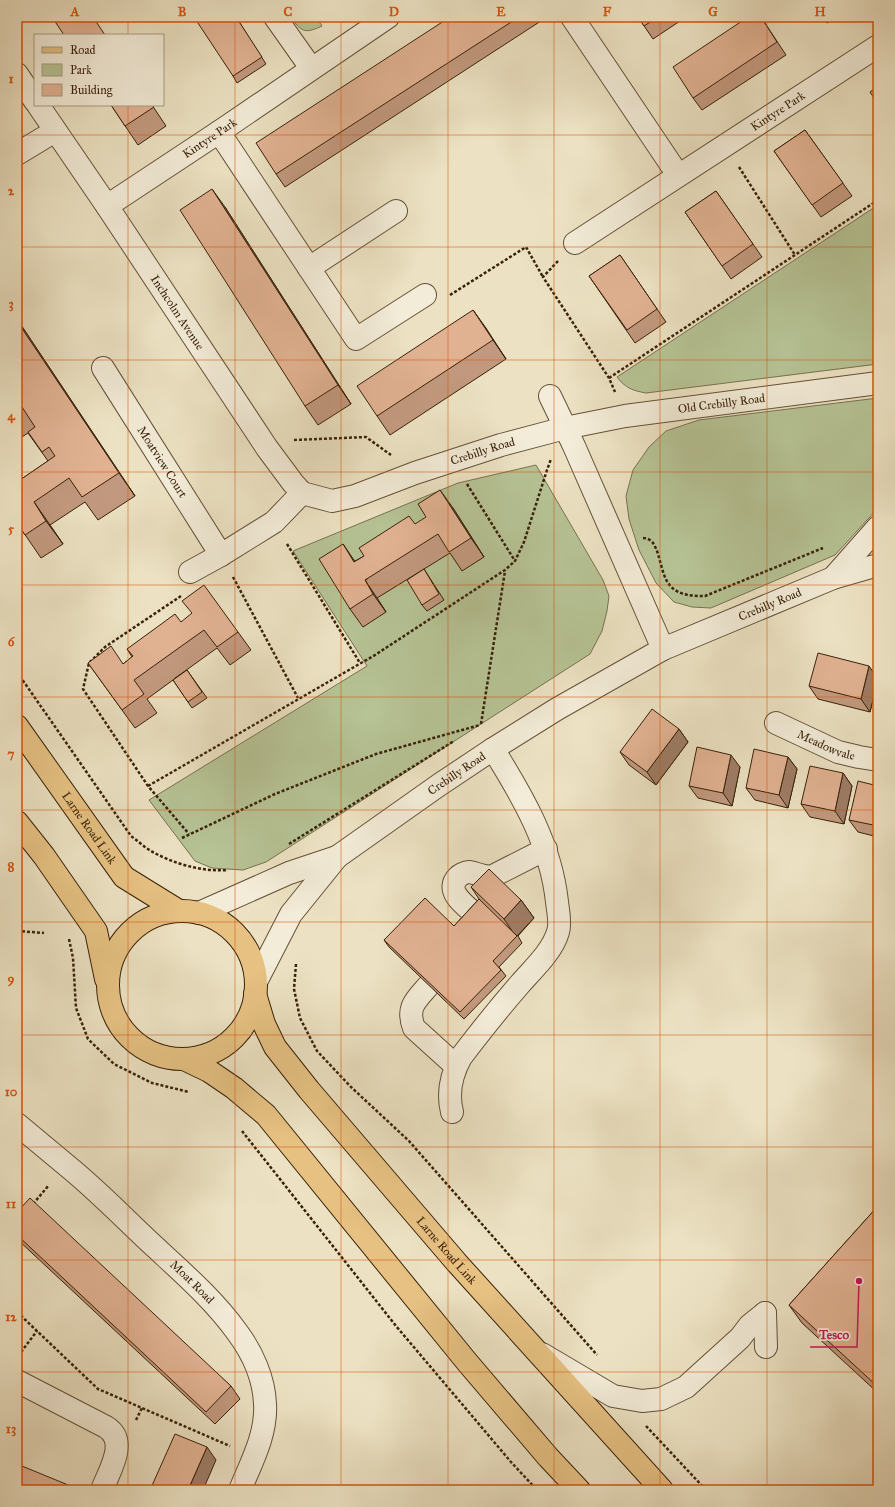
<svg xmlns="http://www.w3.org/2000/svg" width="895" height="1507" font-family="'IM FELL Great Primer',serif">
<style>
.green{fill:#b6c395;stroke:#777250}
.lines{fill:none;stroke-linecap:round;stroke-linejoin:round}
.minor-casing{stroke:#655138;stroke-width:24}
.major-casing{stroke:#38210a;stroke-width:24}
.path{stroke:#38210a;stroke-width:2.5;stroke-dasharray:3 2;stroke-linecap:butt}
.minor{stroke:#f3ecd8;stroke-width:22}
.major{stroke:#e6c182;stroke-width:22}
.wall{fill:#c2997e;stroke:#38210a}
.shaded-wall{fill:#9e7d66;stroke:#38210a}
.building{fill:#e1b292;stroke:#38210a}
.grid{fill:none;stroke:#d6530c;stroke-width:1;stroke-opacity:0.55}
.labels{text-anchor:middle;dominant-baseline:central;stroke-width:3.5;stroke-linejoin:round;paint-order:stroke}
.street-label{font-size:12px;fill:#38210a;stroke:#f3ecd8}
.leader{fill:none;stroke:#c2185b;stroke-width:1.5}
.callout-dot{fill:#c2185b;stroke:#f3ecd8;stroke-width:1.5}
.callout-label{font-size:13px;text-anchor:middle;font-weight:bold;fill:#c2185b;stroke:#f3ecd8;stroke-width:3.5;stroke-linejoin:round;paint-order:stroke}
.neatline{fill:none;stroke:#d6530c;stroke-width:1.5}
.grid-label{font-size:13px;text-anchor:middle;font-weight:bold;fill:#d6530c}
</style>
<rect width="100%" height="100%" fill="#ece2c3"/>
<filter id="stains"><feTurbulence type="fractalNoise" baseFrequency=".005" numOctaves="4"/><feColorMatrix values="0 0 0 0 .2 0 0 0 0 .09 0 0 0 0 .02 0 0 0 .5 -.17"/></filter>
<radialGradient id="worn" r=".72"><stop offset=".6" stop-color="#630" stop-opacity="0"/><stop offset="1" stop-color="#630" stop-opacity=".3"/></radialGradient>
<g class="green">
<path d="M291 17H316L322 26C305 34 301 32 291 17Z"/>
<path d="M878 205V364L646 393C634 391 625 388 617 377Z"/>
<path d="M878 398V508L835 555 711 608 692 607 674 602 656 583 639 550 629 519 626 496 633 470 649 447 666 431 699 420Z"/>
<path d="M536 465 603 580 609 596 607 611 602 631 590 654 266 862 243 870 212 868 195 861 149 800 367 666 293 551 458 483Z"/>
</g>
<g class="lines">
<defs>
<g id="minor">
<path d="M275 17 311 68"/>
<path d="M572 17 678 175"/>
<path d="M17 74 35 101"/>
<path id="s1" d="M38 105 107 206 267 448 293 483 302 493"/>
<path d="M219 132 356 339 425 295"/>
<path d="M17 154 55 131"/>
<path id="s2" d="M107 206 219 132 388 17"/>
<path id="s3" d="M575 243 878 46"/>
<path d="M309 268 396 211"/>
<path id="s4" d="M103 368 221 555"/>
<path d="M550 396 574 446 663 649"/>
<path id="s5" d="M302 493 332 501 355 496 415 473 501 445 565 428 625 416 878 383"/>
<path d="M190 572 221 555 274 522 302 493"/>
<path d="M833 578 878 527"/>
<path id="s6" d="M776 723 838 752 859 757 878 760"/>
<path id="s7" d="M199 913 289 873 337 857 439 785 493 749 557 709 663 649 833 578 878 565"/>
<path d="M475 914C466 906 444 891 458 877 460 875 465 872 469 872 478 873 483 878 493 876L546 849"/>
<path d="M257 980 291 914 337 857"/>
<path d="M429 985C416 1000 406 1007 414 1028L456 1066"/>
<path d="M452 1112C447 1092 451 1075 461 1057 480 1032 500 1007 520 984 533 969 552 952 558 932 561 923 558 911 557 902 551 845 523 797 493 749"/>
<path id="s8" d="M17 1124C35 1139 53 1154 71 1169 100 1193 127 1221 155 1247 183 1273 214 1300 237 1332 252 1352 264 1378 265 1404 267 1434 251 1463 240 1490"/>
<path d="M765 1313 766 1347"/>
<path d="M542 1354 613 1396 642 1401 661 1399 686 1387 740 1338 750 1325 765 1313"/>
<path d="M17 1381 106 1427C129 1441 109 1471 102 1490"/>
</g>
<g id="major">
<path id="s9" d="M17 726 124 877 179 911"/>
<path d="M17 822 44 856 96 931 106 979"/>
<circle cx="182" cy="985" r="74"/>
<path id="s10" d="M255 994 264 1024 275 1047 309 1090 457 1263 662 1490"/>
<path d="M184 1059 209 1071 234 1088 266 1115 467 1362 548 1457 579 1490"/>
</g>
</defs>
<use href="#minor" class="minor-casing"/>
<use href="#major" class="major-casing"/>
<g class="path">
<path d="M739 167 795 255"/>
<path d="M558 261 543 277 609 378 615 392"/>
<path d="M450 295 526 247 543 277"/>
<path d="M609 378 878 200"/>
<path d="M294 440 366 437 391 455"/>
<path d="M467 484 515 561"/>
<path d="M643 538C647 538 651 540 653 543 662 556 660 580 675 590 684 596 695 596 705 596L823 548"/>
<path d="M287 544 360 663"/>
<path d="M233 577 298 698"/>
<path d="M181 596 105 647 89 663 83 689 148 786 189 834"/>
<path d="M17 672 131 836C138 841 144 847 151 851 174 864 202 872 228 870"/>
<path d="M481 724 505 571"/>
<path d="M148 786 375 655 505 570 515 561 524 542 547 470 551 459"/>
<path d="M182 838 275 794 376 754 480 725"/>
<path d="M289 844 454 741"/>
<path d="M17 931 44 933"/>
<path d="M69 939 73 958 76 1008 88 1039 114 1064 152 1083 189 1092"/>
<path d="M296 964 294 989 300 1018 317 1051 351 1087 409 1141 597 1355"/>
<path d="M242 1131 396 1326 511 1462 537 1490"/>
<path d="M33 1204 49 1185"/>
<path d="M17 1312 98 1389 230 1446"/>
<path d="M18 1356 37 1331"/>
<path d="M136 1420 142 1408"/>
<path d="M646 1426 706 1490"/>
</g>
<use href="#minor" class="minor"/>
<use href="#major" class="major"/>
</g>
<g class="wall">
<path d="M236 17 266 64 237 83 233 76Z"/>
<path d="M450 17H543L544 19 285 187 276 174Z"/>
<path d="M638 17H686L653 39Z"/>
<path d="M761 17 786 55 702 110 693 98Z"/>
<path d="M823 17H837L827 23Z"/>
<path d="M111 105H152L166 126 138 145Z"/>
<path d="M805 130 852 196 821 217 774 151Z"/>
<path d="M716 191 762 257 731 279 685 212Z"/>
<path d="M225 207 351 404 318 425 305 406Z"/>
<path d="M620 255 666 322 635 343 589 276Z"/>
<path d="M473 310 506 359 390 435 377 416Z"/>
<path d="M17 319 135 496 98 520 85 502 50 525 63 544 41 558 17 523V476L20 480 48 461 28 433 17 440Z"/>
<path d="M453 508 484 557 462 571 450 553 377 598 386 612 363 627 350 609 355 561Z"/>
<path d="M424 569 444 600 427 611 422 605Z"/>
<path d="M181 622 238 632 251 650 230 665 217 648 174 679 187 670 207 698 192 708 173 680 147 699 157 713 135 728 88 663 123 664 132 657 127 649Z"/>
<path d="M878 679 870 712 818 699 809 686Z"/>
<path d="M679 729 688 742 656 785 629 765 620 752Z"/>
<path d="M788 757 797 769 788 808 755 800 746 788Z"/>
<path d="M740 767 732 806 698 798 689 786Z"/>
<path d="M843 773 852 786 844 824 810 817 801 804Z"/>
<path d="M878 786V837L858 832 849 820Z"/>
<path d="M471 887 521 900 534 918 518 936 522 943 499 967 506 976 464 1019 389 947 384 940 454 926 479 899Z"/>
<path d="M878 1206V1393L802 1323 789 1305Z"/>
<path d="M17 1212 231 1386 240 1399 215 1424 17 1239Z"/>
</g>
<g class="shaded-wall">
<path d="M212 189 225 207 351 404 338 385Z"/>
<path d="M473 310 486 328 506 359 493 340Z"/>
<path d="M17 319 135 496 119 473 17 321Z"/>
<path d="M440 490 453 508 484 557 471 538Z"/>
<path d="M34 502 50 525 63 544 46 521Z"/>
<path d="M343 544 356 563 367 580 354 562Z"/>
<path d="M365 580 377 598 386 612 373 594Z"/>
<path d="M869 666 878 679 870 712 861 699Z"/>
<path d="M679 729 688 742 656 785 647 772Z"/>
<path d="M731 755 740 767 732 806 723 793Z"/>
<path d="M788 757 797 769 788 808 779 795Z"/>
<path d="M843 773 852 786 844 824 835 811Z"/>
<path d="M521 900 534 918 516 937 504 919Z"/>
<path d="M207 1447 216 1460 203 1490H188Z"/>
</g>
<g class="building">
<path d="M52 17H93L105 35H64Z"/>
<path d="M194 17H236L262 57 233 76Z"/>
<path d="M450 17H519L276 174 256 143Z"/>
<path d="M638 17H658L644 26Z"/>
<path d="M748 17H761L777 42 693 98 673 67Z"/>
<path d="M878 86V104L870 92Z"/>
<path d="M111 105H152L154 107 125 126Z"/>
<path d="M805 130 843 183 812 205 774 151Z"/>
<path d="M212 189 338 385 305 406 180 210Z"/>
<path d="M716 191 753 244 722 266 685 212Z"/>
<path d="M620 255 657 309 627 330 589 276Z"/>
<path d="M473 310 493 340 377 416 357 386Z"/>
<path d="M17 321 119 473 82 497 69 478 34 502 46 521 25 535 17 523V476L20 480 55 456 49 447 42 452 28 432 35 427 20 404 17 406Z"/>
<path d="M440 490 471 538 449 552 438 534 365 580 373 594 350 609 319 559 343 544 354 562 364 556 359 548 409 516 415 524 426 517 418 504Z"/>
<path d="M424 569 439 594 422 605 407 580Z"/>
<path d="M204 585 238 632 217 647 204 630 134 680 144 694 122 710 88 663 111 646 123 664 133 656 127 649 175 614 181 622 192 613 182 601Z"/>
<path d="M818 653 869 666 861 699 809 686Z"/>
<path d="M187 670 202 692 188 702 173 680Z"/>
<path d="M652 709 679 729 647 772 620 752Z"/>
<path d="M697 747 731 755 723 793 689 786Z"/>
<path d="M754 749 788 757 779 795 746 788Z"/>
<path d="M810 766 843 773 835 811 801 804Z"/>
<path d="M858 781 878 786V826L849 820Z"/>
<path d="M489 869 521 900 504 919 471 887Z"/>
<path d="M425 898 454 926 479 899 517 936 493 961 501 970 460 1012 384 940Z"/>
<path d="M30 1198 231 1386 206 1412 17 1235V1212Z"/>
<path d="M878 1206V1387L789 1305Z"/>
<path d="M175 1434 207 1447 188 1490H150Z"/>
<path d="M17 1464 78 1489V1490H17Z"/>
</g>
<path class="grid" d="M128 17V35M235 17V1490M341 17V1490M448 17V1490M554 17V1490M660 17V1490M767 17V1490M128 105V1490M17 135H878M17 247H878M17 360H878M17 472H878M17 585H878M17 697H878M17 810H878M17 922H878M17 1035H878M17 1147H878M17 1260H878M17 1372H878"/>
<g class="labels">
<g class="street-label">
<text stroke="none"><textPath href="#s3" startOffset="242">Kintyre Park</textPath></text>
<text stroke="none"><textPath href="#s2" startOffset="123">Kintyre Park</textPath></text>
<text stroke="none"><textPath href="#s1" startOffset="250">Inchcolm Avenue</textPath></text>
<text stroke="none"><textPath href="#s5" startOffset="434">Old Crebilly Road</textPath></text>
<text stroke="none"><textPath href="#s5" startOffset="190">Crebilly Road</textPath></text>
<text stroke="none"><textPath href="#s4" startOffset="111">Moatview Court</textPath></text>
<text stroke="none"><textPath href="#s7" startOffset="652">Crebilly Road</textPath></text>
<text stroke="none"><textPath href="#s6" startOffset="55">Meadowvale</textPath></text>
<text stroke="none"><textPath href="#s7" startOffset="295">Crebilly Road</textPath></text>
<text stroke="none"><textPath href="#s9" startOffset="125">Larne Road Link</textPath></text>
<text stroke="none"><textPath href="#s10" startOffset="323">Larne Road Link</textPath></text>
<text stroke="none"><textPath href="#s8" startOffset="236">Moat Road</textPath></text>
</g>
</g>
<path class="leader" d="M859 1281L857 1347H810"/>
<circle class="callout-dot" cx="859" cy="1281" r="4"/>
<g class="callout-label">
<text x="834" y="1339">Tesco</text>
</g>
<rect width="895" height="1507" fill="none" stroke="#ece2c3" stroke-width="44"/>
<rect x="34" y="34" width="130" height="72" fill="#f3ecd8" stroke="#a89b86"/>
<rect x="42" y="47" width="20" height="6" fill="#e6c182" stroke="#a89b86"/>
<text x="70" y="54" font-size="12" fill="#38210a">Road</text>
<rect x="42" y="64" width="20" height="12" fill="#b6c395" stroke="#a89b86"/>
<text x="70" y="74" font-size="12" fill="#38210a">Park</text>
<rect x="42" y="84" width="20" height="12" fill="#e1b292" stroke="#a89b86"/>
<text x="70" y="94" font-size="12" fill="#38210a">Building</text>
<rect x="22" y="22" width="851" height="1463" class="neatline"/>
<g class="grid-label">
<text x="75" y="16">A</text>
<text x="182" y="16">B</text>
<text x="288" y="16">C</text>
<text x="394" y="16">D</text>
<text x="501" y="16">E</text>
<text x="607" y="16">F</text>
<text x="713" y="16">G</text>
<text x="820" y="16">H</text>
<text x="11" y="83">1</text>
<text x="11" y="195">2</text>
<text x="11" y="308">3</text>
<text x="11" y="420">4</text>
<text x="11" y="533">5</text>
<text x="11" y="646">6</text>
<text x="11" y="758">7</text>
<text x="11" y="871">8</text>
<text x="11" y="983">9</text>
<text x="11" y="1096">10</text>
<text x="11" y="1208">11</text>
<text x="11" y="1321">12</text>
<text x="11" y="1433">13</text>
</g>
<rect width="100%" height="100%" filter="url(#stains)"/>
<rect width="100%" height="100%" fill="url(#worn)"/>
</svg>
